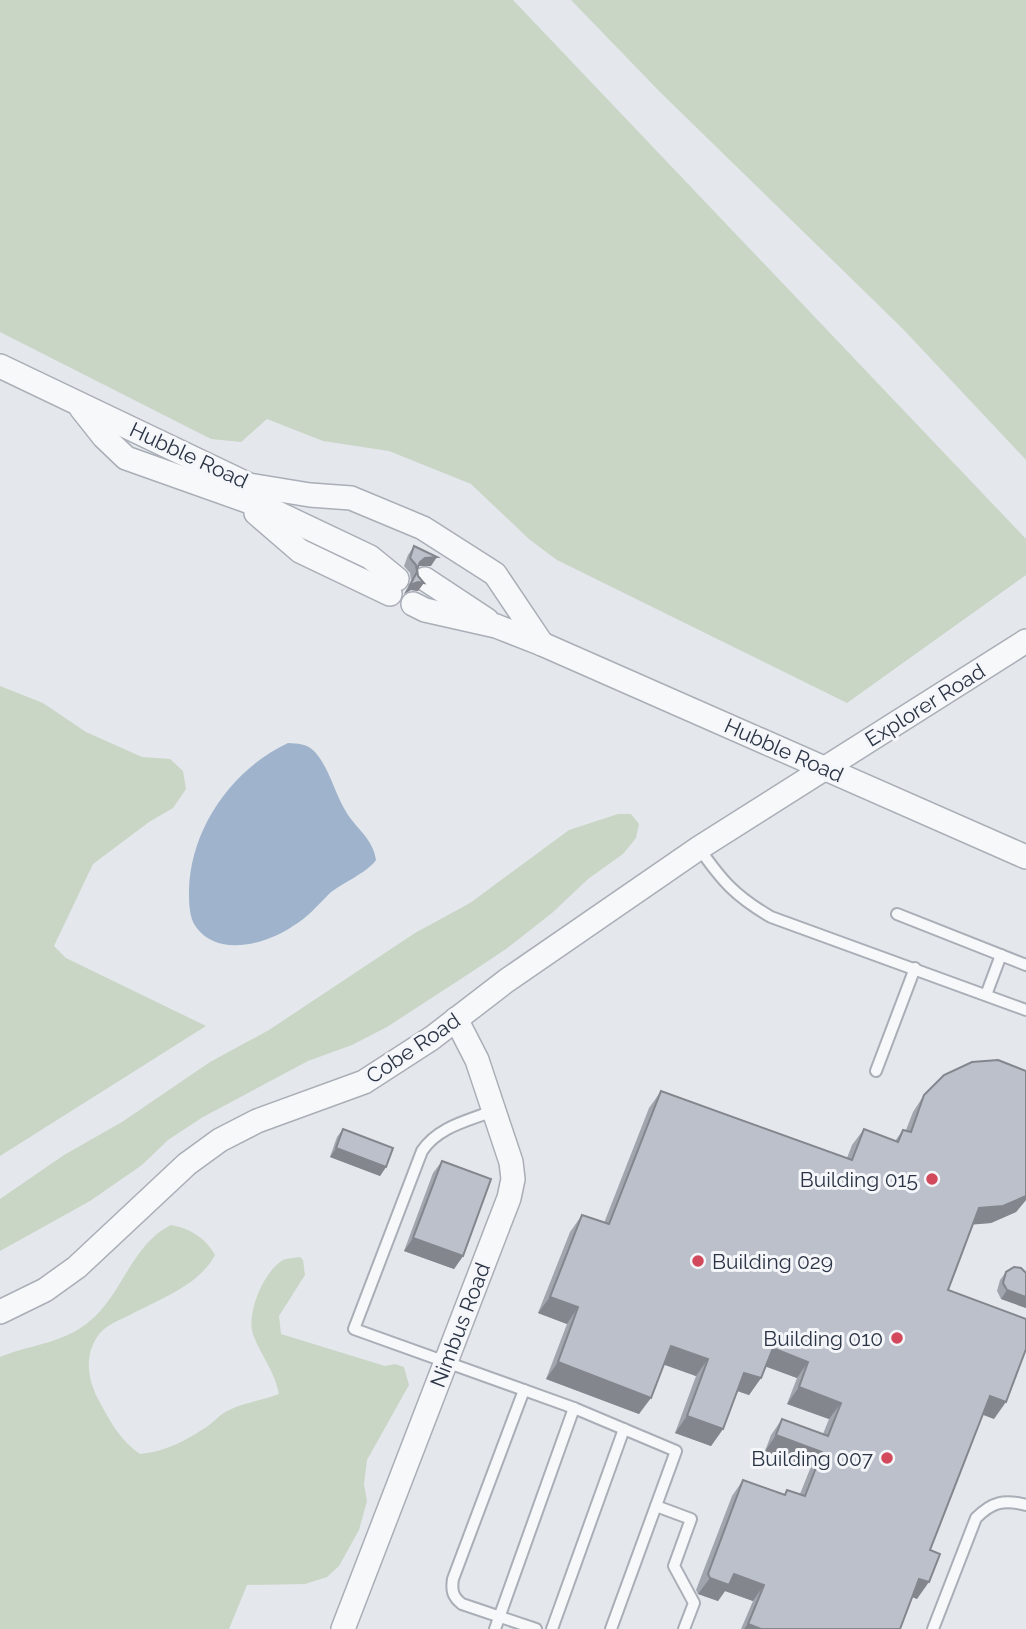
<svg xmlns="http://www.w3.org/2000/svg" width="1026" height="1629" font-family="Raleway,sans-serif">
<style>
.green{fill:#c9d6c5}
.water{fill:#9fb4cc}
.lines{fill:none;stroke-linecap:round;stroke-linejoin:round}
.service-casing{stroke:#a9aeb7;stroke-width:14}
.minor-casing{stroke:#a9aeb7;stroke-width:26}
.service{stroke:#f7f8fa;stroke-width:10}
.minor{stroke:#f7f8fa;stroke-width:23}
.wall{fill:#a1a5ae}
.shaded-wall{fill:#83868d}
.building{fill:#bbc0ca;stroke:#83868d;stroke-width:2}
.poi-dot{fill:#d1495b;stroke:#f4f6f9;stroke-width:2.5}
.labels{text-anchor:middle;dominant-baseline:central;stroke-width:6;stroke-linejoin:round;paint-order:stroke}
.street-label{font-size:21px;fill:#2b3445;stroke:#f4f6f9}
.poi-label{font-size:21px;fill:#2b3445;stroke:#f4f6f9;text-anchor:end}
</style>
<rect width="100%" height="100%" fill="#e4e7ec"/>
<g class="green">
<path d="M0 0H513L1026 539V575L847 703 557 560 530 540 471 484 389 451 323 441 267 419 241 442 211 439 0 332Z"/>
<path d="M571 0H1026V460L902 328 659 91Z"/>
<path d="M0 686 43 703 86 732 142 757 170 759 183 771 186 789 173 808 149 822 93 864 54 946 66 958 206 1026 0 1156Z"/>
<path d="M618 814H631L639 824 636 838 623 854 588 879 552 913 506 949 470 973 387 1027 352 1045 308 1061 203 1117 168 1140 142 1165 90 1201 0 1251V1199L64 1155 122 1122 210 1062 269 1030 415 933 470 903 569 830Z"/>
<path d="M171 1225C189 1228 206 1238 215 1255 199 1286 157 1300 128 1316 119 1320 107 1325 100 1333 84 1353 87 1378 98 1399 110 1421 119 1439 140 1454 164 1452 185 1441 205 1428 213 1423 219 1415 227 1411 244 1402 261 1401 279 1394 274 1369 260 1355 253 1334 246 1313 264 1271 283 1260 288 1258 295 1258 300 1257L303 1260 305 1275 279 1316 281 1334 385 1366 395 1364 404 1367 409 1385 367 1460 364 1484 367 1501 359 1530 339 1566 327 1577 305 1584 247 1585 229 1629H0V1357C31 1344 64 1344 91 1320 122 1294 133 1243 171 1225Z"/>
</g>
<path class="water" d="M288 743C298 744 306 743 314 751 329 767 334 791 345 810 355 828 373 838 376 860 367 873 340 884 329 894 318 905 307 918 293 926 267 944 218 958 196 927 189 918 189 902 189 891 190 829 232 769 288 743Z"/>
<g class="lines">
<defs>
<g id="service">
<path d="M699 848C722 881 735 896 771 917L1026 1010"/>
<path d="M897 914 1026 965"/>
<path d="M986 995 1001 955"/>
<path d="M876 1071 915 968"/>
<path d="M493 1111C467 1121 438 1127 422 1151L354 1329 574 1408 676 1451 611 1629"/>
<path d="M524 1390 453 1579C451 1591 453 1597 462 1604L536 1629"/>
<path d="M656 1506 691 1519 674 1566 694 1603 684 1629"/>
<path d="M495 1629 574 1408"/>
<path d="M552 1629 624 1429"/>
<path d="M933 1629 976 1518C992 1502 1004 1499 1026 1505"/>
</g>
<g id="minor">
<path d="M0 366 249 485 310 495 351 498 423 528 495 574 542 644"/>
<path d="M81 408 104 437 126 458 267 508 370 557 397 579"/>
<path d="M256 513 300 551 390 594"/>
<path d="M425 579 487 620"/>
<path d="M413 604 425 610 496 626 542 644 1026 857"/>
<path d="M0 1312 45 1290 77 1267 187 1164 220 1140 257 1121 364 1082 432 1038 506 981 699 848 1026 641"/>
<path d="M343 1629 509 1198 513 1179 511 1162 477 1060 456 1019"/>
</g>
</defs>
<use href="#service" class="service-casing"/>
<use href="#minor" class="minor-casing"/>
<use href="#service" class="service"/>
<use href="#minor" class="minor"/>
</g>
<g class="wall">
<path d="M414 546 431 566H419L418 568V591L411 590 404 594 411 581 410 573 404 566 408 555Z"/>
<path d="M1026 1071V1200L1016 1212 991 1223 973 1224 948 1290 994 1419 983 1414 930 1550 917 1599 912 1597 900 1629H741L753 1601 725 1591 718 1601 698 1594 696 1590 732 1496 743 1480 784 1495 787 1490 800 1494 810 1469 765 1451 771 1435 782 1419 823 1434 829 1419 787 1404 797 1378 766 1366 761 1378 749 1395 737 1391 723 1429 711 1446 675 1433 696 1376 664 1364 639 1414 546 1379 567 1324 538 1313 570 1232 582 1215 604 1223 649 1108 661 1091 847 1158 852 1145 864 1129 895 1141 903 1130H906L913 1112 924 1095Z"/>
<path d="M343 1129 386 1167 380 1176 330 1157 337 1137Z"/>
<path d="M442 1161 463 1256 454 1269 404 1251 433 1173Z"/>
<path d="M1006 1272 1026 1273V1308L1001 1299 997 1291 1000 1280Z"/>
</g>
<g class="shaded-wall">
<path d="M437 557 431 566H419L416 569 420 562 425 558Z"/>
<path d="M418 582 424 583 418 591 411 590 404 594 410 585Z"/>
<path d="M336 1148 386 1167 380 1176 330 1157Z"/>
<path d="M1026 1196V1200L1016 1212 991 1223 968 1225 979 1208Z"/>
<path d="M413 1238 463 1256 454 1269 404 1251Z"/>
<path d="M1007 1290 1026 1297V1308L1001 1299Z"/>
<path d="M550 1297 578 1307 567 1324 538 1313Z"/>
<path d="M671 1346 708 1359 696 1376 659 1363Z"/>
<path d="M773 1348 808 1362 797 1378 761 1365Z"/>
<path d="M558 1362 651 1398 639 1414 546 1379Z"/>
<path d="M744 1373 761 1378 749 1395 732 1389Z"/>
<path d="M799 1387 841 1403 829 1419 787 1404Z"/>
<path d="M990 1396 1006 1402 994 1419 978 1413Z"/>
<path d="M687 1416 723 1429 711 1446 675 1433Z"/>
<path d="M776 1435 822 1452 810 1469 765 1451Z"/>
<path d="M734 1574 764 1585 753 1601 725 1591 718 1601 698 1594 710 1578Z"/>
<path d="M919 1579 929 1582 917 1599 908 1595Z"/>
<path d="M748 1624 761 1629H744Z"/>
</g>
<g class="building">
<path d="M414 546 437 557 425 558 420 562 417 569 418 576 424 583 418 582 410 585 417 572 416 565 410 558Z"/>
<path d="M998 1060 1026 1071V1196L1003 1206 979 1208 948 1290 1026 1319V1349L1006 1402 990 1396 930 1550 940 1554 929 1582 919 1579 900 1629H761L748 1624 764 1585 734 1574 729 1585 710 1578 708 1574 743 1480 785 1495 787 1490 805 1496 822 1452 776 1435 782 1419 828 1436 841 1403 799 1387 808 1362 773 1348 761 1378 744 1373 723 1429 687 1416 708 1359 671 1346 651 1398 558 1362 578 1307 550 1297 582 1215 609 1224 661 1091 852 1160 864 1129 898 1142 903 1130 911 1132 924 1095 944 1075 972 1062Z"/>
<path d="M343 1129 393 1148 386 1167 336 1148Z"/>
<path d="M442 1161 491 1179 463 1256 413 1238Z"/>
<path d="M1014 1267 1021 1268 1026 1273V1297L1007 1290 1003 1283 1006 1272Z"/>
</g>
<g class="poi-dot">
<circle cx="932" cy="1179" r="7"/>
<circle cx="698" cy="1261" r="7"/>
<circle cx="897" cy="1338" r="7"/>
<circle cx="887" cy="1458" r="7"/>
</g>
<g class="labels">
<g class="street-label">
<text transform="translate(189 455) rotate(25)">Hubble Road</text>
<text transform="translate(925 705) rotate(-32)">Explorer Road</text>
<text transform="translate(784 750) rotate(24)">Hubble Road</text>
<text transform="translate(413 1048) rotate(-34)">Cobe Road</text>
<text transform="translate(460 1325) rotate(-69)">Nimbus Road</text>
</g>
<g class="poi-label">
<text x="918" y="1179">Building 015</text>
<text x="712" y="1261" text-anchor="start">Building 029</text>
<text x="883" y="1338">Building 010</text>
<text x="873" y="1458">Building 007</text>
</g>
</g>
</svg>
